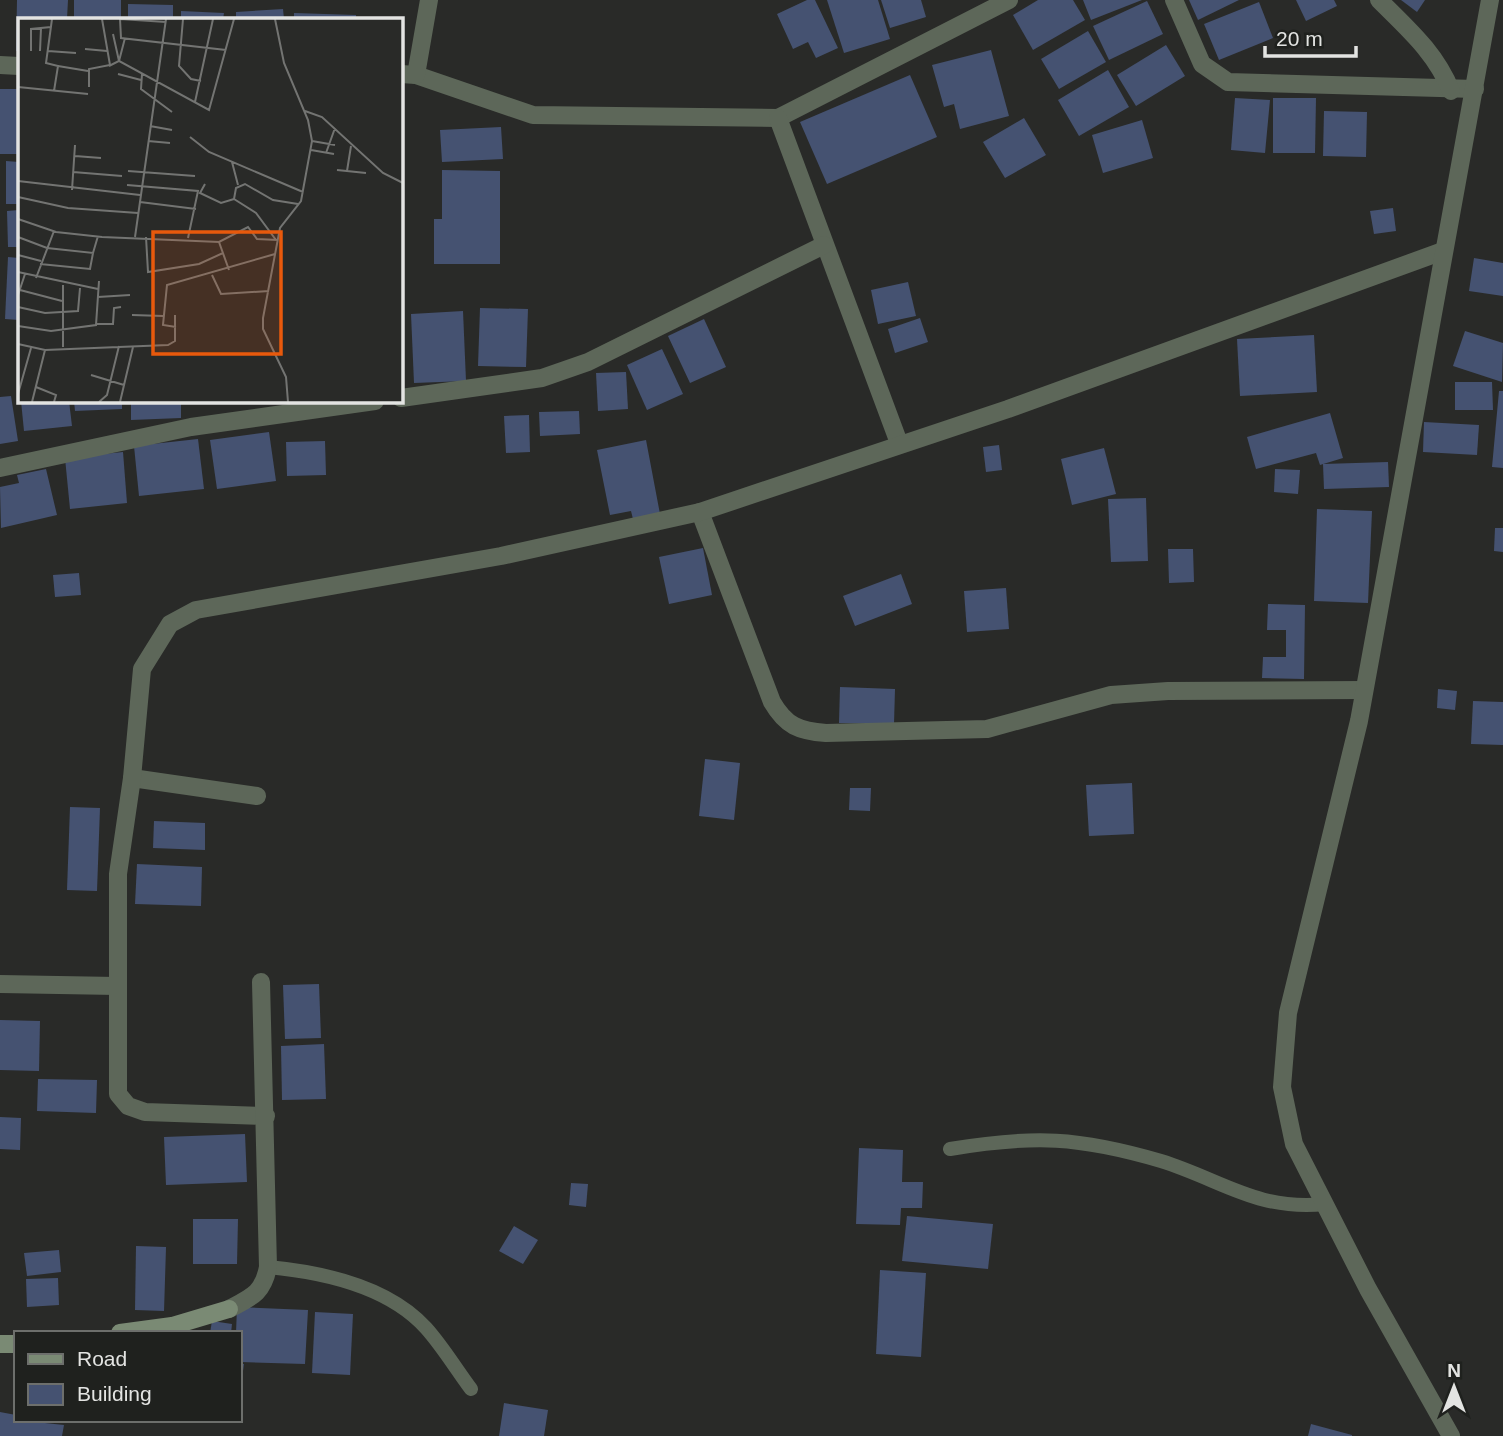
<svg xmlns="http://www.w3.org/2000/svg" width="1503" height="1436" font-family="Helvetica,sans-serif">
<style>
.building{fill:#455271}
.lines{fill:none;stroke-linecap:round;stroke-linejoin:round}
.lane{stroke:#5d6759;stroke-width:14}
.street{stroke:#5d6759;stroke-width:18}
.secondary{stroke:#7a8a74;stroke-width:18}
.inset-road{fill:none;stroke:#737472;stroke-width:2}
.view{fill:#e8590c;fill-opacity:0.15;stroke:#e8590c;stroke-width:3.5}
.inset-edge{fill:none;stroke:#e3e4e2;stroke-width:3.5}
</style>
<rect width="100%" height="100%" fill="#292a28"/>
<g class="building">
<path d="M17 0H68L67 19H19V51H16Z"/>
<rect x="74" y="0" width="47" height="19"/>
<path d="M807 0H815L838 48 816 58 808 42 793 49 777 14Z"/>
<path d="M827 0H878L890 39 844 53Z"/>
<path d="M881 0H921L926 17 890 28Z"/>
<path d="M1038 0H1073L1085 20 1033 50 1013 15Z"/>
<path d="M1083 0H1142L1091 20Z"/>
<path d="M1189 0H1239L1198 20Z"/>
<path d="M1296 0H1334L1337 6 1306 21Z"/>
<path d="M1401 0H1425L1417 12Z"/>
<path d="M1147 1 1163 34 1109 60 1093 26Z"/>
<path d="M1259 2 1273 38 1219 60 1204 24Z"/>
<path d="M128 4 173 5V19H128Z"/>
<path d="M283 9 284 19H236V12Z"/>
<path d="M181 11 224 13 223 19H181Z"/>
<path d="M294 13 356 15V19H294Z"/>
<path d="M1088 31 1106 62 1059 89 1041 59Z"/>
<path d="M1166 45 1185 76 1136 106 1117 75Z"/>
<path d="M991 50 1009 116 960 129 954 104 944 107 932 65Z"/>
<path d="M1108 70 1129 107 1079 136 1058 100Z"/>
<path d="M910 75 937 137 827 184 800 122Z"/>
<rect x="0" y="89" width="19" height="65"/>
<path d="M1235 98 1270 100 1265 153 1231 150Z"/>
<path d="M1273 98H1316L1315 153H1273Z"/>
<path d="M1324 111 1367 112 1366 157 1323 156Z"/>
<path d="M1024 118 1046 155 1005 178 983 142Z"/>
<path d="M1142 120 1153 158 1103 173 1092 135Z"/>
<path d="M501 127 503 159 442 162 440 130Z"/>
<path d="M6 161 19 162V204H6Z"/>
<path d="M442 170 500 171V264H434V219H442Z"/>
<path d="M1393 208 1396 231 1374 234 1370 211Z"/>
<path d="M19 210V247H8L7 211Z"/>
<path d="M8 257 19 258V320L5 319Z"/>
<path d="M1474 258 1503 263V296L1469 291Z"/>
<path d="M908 282 916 316 878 324 871 290Z"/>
<path d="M480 308 528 309 526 367 478 366Z"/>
<path d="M463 311 466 381 414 383 411 314Z"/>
<path d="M920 318 928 342 895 353 888 329Z"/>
<path d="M704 319 726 367 690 383 668 336Z"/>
<path d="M1465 331 1503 343 1502 382 1453 366Z"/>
<path d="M1314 335 1317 392 1240 396 1237 339Z"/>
<path d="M662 349 683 394 647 410 627 365Z"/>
<path d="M626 372 628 409 598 411 596 373Z"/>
<path d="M1455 382H1492L1493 410H1455Z"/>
<path d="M1499 391H1503V468L1492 467Z"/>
<path d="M11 396 18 441 0 444V397Z"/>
<path d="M21 401H69L72 426 24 431Z"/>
<path d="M74 401H122V409L75 411Z"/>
<path d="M131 401H181V418L131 420Z"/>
<path d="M579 411 580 434 540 436 539 412Z"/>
<path d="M1330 413 1343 458 1320 465 1316 453 1256 469 1247 437Z"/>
<path d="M529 415 530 452 506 453 504 416Z"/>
<path d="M1424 422 1479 425 1477 455 1423 452Z"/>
<path d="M269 432 276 481 217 489 210 440Z"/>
<path d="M198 439 204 489 139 496 134 446Z"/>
<path d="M646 440 660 514 633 519 631 511 610 515 597 450Z"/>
<path d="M325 441 326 475 287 476 286 442Z"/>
<path d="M999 445 1002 470 986 472 983 447Z"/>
<path d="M1104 448 1116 494 1072 505 1061 459Z"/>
<path d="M123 452 127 503 70 509 65 458Z"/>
<path d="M1388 462 1389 487 1324 489 1323 464Z"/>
<path d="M46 469 57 515 1 528 0 487 19 483 17 475Z"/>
<path d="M1275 469 1300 470 1298 494 1274 492Z"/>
<path d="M1146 498 1148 561 1111 562 1108 499Z"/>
<path d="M1317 509 1372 511 1368 603 1314 601Z"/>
<path d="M1495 528H1503V552L1494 551Z"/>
<path d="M703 548 712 595 669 604 659 557Z"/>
<path d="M1168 549H1193L1194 582 1169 583Z"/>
<path d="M79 573 81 595 55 597 53 575Z"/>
<path d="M901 574 912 604 855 626 843 596Z"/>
<path d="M1006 588 1009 629 967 632 964 591Z"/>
<path d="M1268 604 1305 605 1304 679 1262 678 1263 657H1286V630H1267Z"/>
<path d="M840 687 895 689 894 724 839 723Z"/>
<path d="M1438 689 1457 691 1455 710 1437 708Z"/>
<path d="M1473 701 1503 702V745L1471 744Z"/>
<path d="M705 759 740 763 734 820 699 816Z"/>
<path d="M1132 783 1134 834 1089 836 1086 785Z"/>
<path d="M850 788H871L870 811 849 810Z"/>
<path d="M70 807 100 808 97 891 67 890Z"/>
<path d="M154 821 205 823V850L153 848Z"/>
<path d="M137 864 202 867 201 906 135 904Z"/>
<path d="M319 984 321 1038 285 1039 283 985Z"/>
<path d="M0 1020 40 1021 39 1071 0 1070Z"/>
<path d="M324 1044 326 1099 282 1100 281 1046Z"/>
<path d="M38 1079 97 1080 96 1113 37 1111Z"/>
<path d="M0 1117 21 1118 20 1150 0 1149Z"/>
<path d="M245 1134 247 1182 166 1185 164 1137Z"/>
<path d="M859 1148 903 1150 902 1182H923L922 1208H901L900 1225 856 1224Z"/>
<path d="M571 1183 588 1184 586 1207 569 1205Z"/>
<path d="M907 1216 993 1224 988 1269 902 1261Z"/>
<path d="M193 1219H238L237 1264H193Z"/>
<path d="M514 1226 538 1240 523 1264 499 1251Z"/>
<path d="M136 1246 166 1247 164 1311 135 1310Z"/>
<path d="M59 1250 61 1272 27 1276 24 1253Z"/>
<path d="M880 1270 926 1273 921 1357 876 1354Z"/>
<path d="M58 1278 59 1305 27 1307 26 1279Z"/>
<path d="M237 1307 308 1310 305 1364 240 1362V1333H236Z"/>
<path d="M315 1312 353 1314 350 1375 312 1373Z"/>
<path d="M212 1321 232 1324 231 1333H210Z"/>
<path d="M240 1364H244L241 1385H240Z"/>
<path d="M504 1403 548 1410 544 1436H499Z"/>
<path d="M0 1412 16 1415V1420L64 1425 62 1436H0Z"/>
<path d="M1311 1424 1352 1435V1436H1308Z"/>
</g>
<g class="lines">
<g class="lane">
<path d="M950 1149C1034 1135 1079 1137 1161 1161 1222 1180 1257 1211 1325 1204"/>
<path d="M268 1267C322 1272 388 1286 426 1328 443 1347 456 1369 471 1389"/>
</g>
<g class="street">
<path d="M1174 0 1202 64 1228 82 1475 89"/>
<path d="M1379 0C1408 29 1436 53 1451 91"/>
<path d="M0 65 19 66"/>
<path d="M401 74 416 75 533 115 778 118 1009 0"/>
<path d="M416 75 429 0"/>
<path d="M778 118 899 443"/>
<path d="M401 398 542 378 588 362 824 245"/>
<path d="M0 468 191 427 375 401"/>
<path d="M700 512 772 702C786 726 799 731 826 733L987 729 1111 695 1168 691 1364 690"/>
<path d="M132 778 257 796"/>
<path d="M0 984 117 986"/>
<path d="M266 1116 145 1112 128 1106 118 1094V874L132 778 142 669 170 624 196 610 501 556 700 512 1008 409 1443 251"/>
<path d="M229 1309C252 1297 263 1293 268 1267L261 982"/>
<path d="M1451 1436 1368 1289 1294 1144 1282 1087 1288 1013 1359 721 1490 0"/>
</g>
<g class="secondary">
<path d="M120 1333 172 1326 229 1309"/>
<path d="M0 1344H16"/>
</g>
</g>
<g transform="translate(18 18)">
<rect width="385" height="385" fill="#292a28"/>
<path class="inset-road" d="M34 1 28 45 40 48 36 73M102 1 103 20 208 32M102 1 148 4M165 1 161 48 173 61 183 63M257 1 266 45 290 102 294 123 283 183 262 210 245 300V311L268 359 270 384M107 20 101 43 191 92 216 1M67 31 89 33M13 33V11L33 9M22 33 23 10M30 33 58 35M40 48 70 53M91 48 101 43 95 16M100 56 123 62M124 56 123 71 154 94M0 69 70 76M71 69V51L92 47 84 1M177 84 195 1M287 93 304 99 365 155 385 165M132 108 154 112M172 119 191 134 285 174M130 123 152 125M294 123 317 127M293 132 316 136M308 135 317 110M57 138 83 140M214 144 220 167M319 152 348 155M110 153 177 158M329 153 333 128M55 154 104 158M0 163 122 177M187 166 182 175 203 185 216 181M109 167 180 173 170 220M54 172 57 127M0 179 50 190 120 195M216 181 218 170 227 166 255 182 280 186M216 181 238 195 258 222M122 184 178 191M0 201 38 214 84 219 201 224 230 209 239 221 260 222M0 219 29 230 75 235 80 218M117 219 148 1M128 219 130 254 181 246 205 235M201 224 211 252M0 237 23 243M22 246 72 251 75 235M0 254 80 271M194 257 203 276 251 273M18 260 36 213M2 272 44 283M0 277 7 256M80 279 112 277M0 289 27 295 60 293 62 270M114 297 145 298M79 306H95L96 290 103 289M0 308 33 313 78 307 81 263M158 309 145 307 149 267 257 236M0 326 27 332 150 327 157 323V297M45 329V267M73 357 106 367M18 369 38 377 36 384M0 376 13 330M14 384 27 332M81 384 89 377 101 328M102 384 115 329"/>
<path class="view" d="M135 214H263V336H135Z"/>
<rect width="385" height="385" class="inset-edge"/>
</g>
<rect x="14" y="1331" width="228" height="91" fill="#1f211e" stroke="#6d6f6c" stroke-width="2"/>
<rect x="28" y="1354" width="35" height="10" fill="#7a8a74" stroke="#6d6f6c" stroke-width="2"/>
<text x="77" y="1366" font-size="21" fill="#e3e4e2">Road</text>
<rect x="28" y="1384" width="35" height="21" fill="#455271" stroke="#6d6f6c" stroke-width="2"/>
<text x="77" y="1401" font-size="21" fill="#e3e4e2">Building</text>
<g transform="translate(1454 1387)" stroke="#1f211e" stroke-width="5" paint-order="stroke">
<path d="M0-5L12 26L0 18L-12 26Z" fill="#e3e4e2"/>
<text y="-10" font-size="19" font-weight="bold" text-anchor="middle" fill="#e3e4e2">N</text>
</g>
<path d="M1265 46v10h91v-10" fill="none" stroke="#e3e4e2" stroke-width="3.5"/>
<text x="1276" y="46" font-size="21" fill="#e3e4e2" stroke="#1f211e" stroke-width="5" paint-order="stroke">20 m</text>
</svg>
